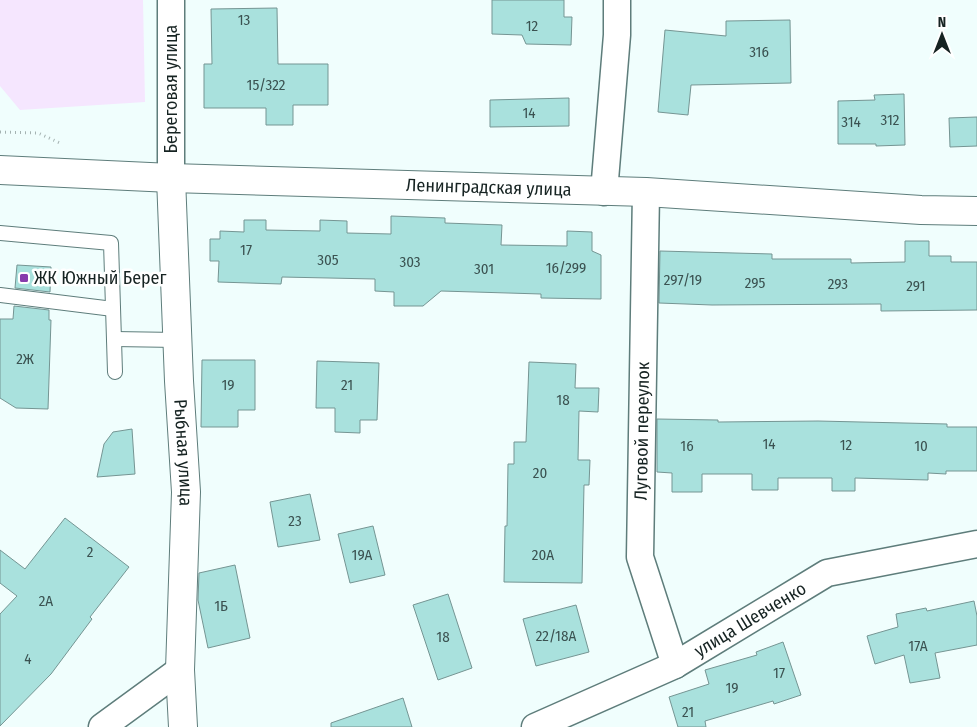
<svg xmlns="http://www.w3.org/2000/svg" width="977" height="727" font-family="'Fira Sans Condensed',sans-serif">
<style>
.green{fill:#f5e6fe}
.building{fill:#a9e1dd;stroke:#759593}
.lines{fill:none;stroke-linecap:round;stroke-linejoin:round}
.service-casing{stroke:#5e7d7b;stroke-width:16}
.minor-casing{stroke:#5e7d7b;stroke-width:29}
.tertiary-casing{stroke:#5e7d7b;stroke-width:30}
.path{stroke:#a4b2b1;stroke-width:3;stroke-dasharray:1 4;stroke-linecap:butt}
.service{stroke:#fff;stroke-width:14}
.minor{stroke:#fff;stroke-width:26}
.tertiary{stroke:#fff;stroke-width:28}
.poi-dot{fill:#873bac;stroke:#fff;stroke-width:2}
.labels{text-anchor:middle;dominant-baseline:central;stroke-width:5;stroke-linejoin:round;paint-order:stroke}
.number-label{font-size:15px;fill:#3b5251}
.street-label{font-size:18px;fill:#162322;stroke:#fff}
.poi-label{font-size:18px;fill:#162322;stroke:#fff;text-anchor:start}
</style>
<rect width="100%" height="100%" fill="#f0fefd"/>
<path class="green" d="M0 0H143L145 102 20 110 0 86Z"/>
<g class="building">
<path d="M492 0H564V17H572L571 45 526 44 522 35 492 34Z"/>
<path d="M277 8 278 64H328V105H293V125H266V108H204V64H212L211 9Z"/>
<path d="M790 20 791 83 691 85 688 115 658 112 665 30 726 36V21Z"/>
<path d="M904 94 905 145 876 146V144H838V101L875 100 874 95Z"/>
<path d="M569 98V126L490 127V100Z"/>
<path d="M977 117V146L950 147 949 118Z"/>
<path d="M391 216 445 218V223L502 225 501 245 567 246V231L592 232V251L601 255V299L541 298V294L441 291 423 306H394V292L375 291V279L282 277 281 284 218 282 219 261H210V239H220V231L244 232V220H266V230L320 231V220L347 221V233L391 234Z"/>
<path d="M905 241H929V256H951V262H977V310L881 311V304L712 305 659 303 660 251 772 254V259H851V263L905 262Z"/>
<path d="M17 265 51 267 50 292 15 288Z"/>
<path d="M14 306 49 310V320H51L48 409 16 408 0 398V319H13Z"/>
<path d="M202 360H255V410H238V427H201Z"/>
<path d="M317 361 379 363 377 420H360V433L335 432V408H316Z"/>
<path d="M529 362 576 364 575 388H599L598 412 579 411 578 460H590L589 485H584L582 583 504 582 505 526H507L508 464H514V442H526Z"/>
<path d="M657 419 718 420V422L818 421 947 424V427H977V471H946V474L928 473V480L855 478V491H832V478H778V490H752V474H702V492H672V473L657 472Z"/>
<path d="M132 429 135 474 97 477 104 444 113 432Z"/>
<path d="M310 494 320 540 278 547 270 502Z"/>
<path d="M65 518 129 567 90 617 92 619 51 674 0 726V614L17 596 0 583V550L25 569Z"/>
<path d="M373 526 385 575 350 583 338 534Z"/>
<path d="M235 565 250 638 208 648 198 600 199 573Z"/>
<path d="M448 594 472 668 438 680 413 605Z"/>
<path d="M974 601 977 616V645L935 653 940 678 910 683 904 655 875 664 867 636 898 627 896 614 926 608 927 611Z"/>
<path d="M576 605 589 652 536 666 523 619Z"/>
<path d="M783 642 801 695 774 704 773 701 705 721 706 727H678L669 697 709 684 705 670 757 655 756 652Z"/>
<path d="M403 698 412 727H331V723Z"/>
</g>
<g class="lines">
<defs>
<g id="service">
<path d="M0 233 111 243 115 372"/>
<path d="M0 295 113 309"/>
<path d="M114 339 177 340"/>
</g>
<g id="minor">
<path d="M171 178V0"/>
<path d="M604 192 617 35V0"/>
<path d="M646 192 640 557 675 665"/>
<path d="M102 727 180 670"/>
<path id="s1" d="M535 727 675 665 827 573 977 544"/>
</g>
<g id="tertiary">
<path id="s2" d="M0 170 171 178 646 192 921 210 977 211"/>
<path id="s3" d="M171 178 179 381 186 492 180 670 183 727"/>
</g>
</defs>
<use href="#service" class="service-casing"/>
<use href="#minor" class="minor-casing"/>
<use href="#tertiary" class="tertiary-casing"/>
<path class="path" d="M0 132 38 133 60 143"/>
<use href="#service" class="service"/>
<use href="#minor" class="minor"/>
<use href="#tertiary" class="tertiary"/>
</g>
<rect class="poi-dot" x="19" y="273" width="10" height="10" rx="2.5"/>
<g class="labels">
<g class="number-label">
<text x="244" y="20">13</text>
<text x="532" y="26">12</text>
<text x="759" y="52">316</text>
<text x="266" y="85">15/322</text>
<text x="529" y="113">14</text>
<text x="890" y="120">312</text>
<text x="851" y="122">314</text>
<text x="246" y="250">17</text>
<text x="328" y="260">305</text>
<text x="410" y="262">303</text>
<text x="566" y="268">16/299</text>
<text x="484" y="269">301</text>
<text x="683" y="280">297/19</text>
<text x="755" y="283">295</text>
<text x="838" y="284">293</text>
<text x="916" y="286">291</text>
<text x="25" y="359">2Ж</text>
<text x="228" y="385">19</text>
<text x="347" y="385">21</text>
<text x="563" y="400">18</text>
<text x="769" y="444">14</text>
<text x="846" y="445">12</text>
<text x="687" y="446">16</text>
<text x="921" y="446">10</text>
<text x="540" y="473">20</text>
<text x="295" y="521">23</text>
<text x="90" y="552">2</text>
<text x="362" y="555">19А</text>
<text x="543" y="555">20А</text>
<text x="46" y="601">2А</text>
<text x="221" y="606">1Б</text>
<text x="556" y="636">22/18А</text>
<text x="443" y="637">18</text>
<text x="918" y="646">17А</text>
<text x="28" y="659">4</text>
<text x="779" y="673">17</text>
<text x="732" y="688">19</text>
<text x="688" y="712">21</text>
</g>
<g class="street-label">
<text transform="translate(171 89) rotate(-90)">Береговая улица</text>
<text stroke="none"><textPath href="#s2" startOffset="489">Ленинградская улица</textPath></text>
<text transform="translate(642 431) rotate(-89)">Луговой переулок</text>
<text stroke="none"><textPath href="#s3" startOffset="275">Рыбная улица</textPath></text>
<text stroke="none"><textPath href="#s1" startOffset="241">улица Шевченко</textPath></text>
</g>
<g class="poi-label">
<text x="34" y="278">ЖК Южный Берег</text>
</g>
</g>
<g transform="translate(942 35)" stroke="#ffffff" stroke-width="4" paint-order="stroke">
<path d="M0-4L9 19L0 12L-9 19Z" fill="#162322"/>
<text y="-8" font-size="14" font-weight="bold" text-anchor="middle" fill="#162322">N</text>
</g>
</svg>
